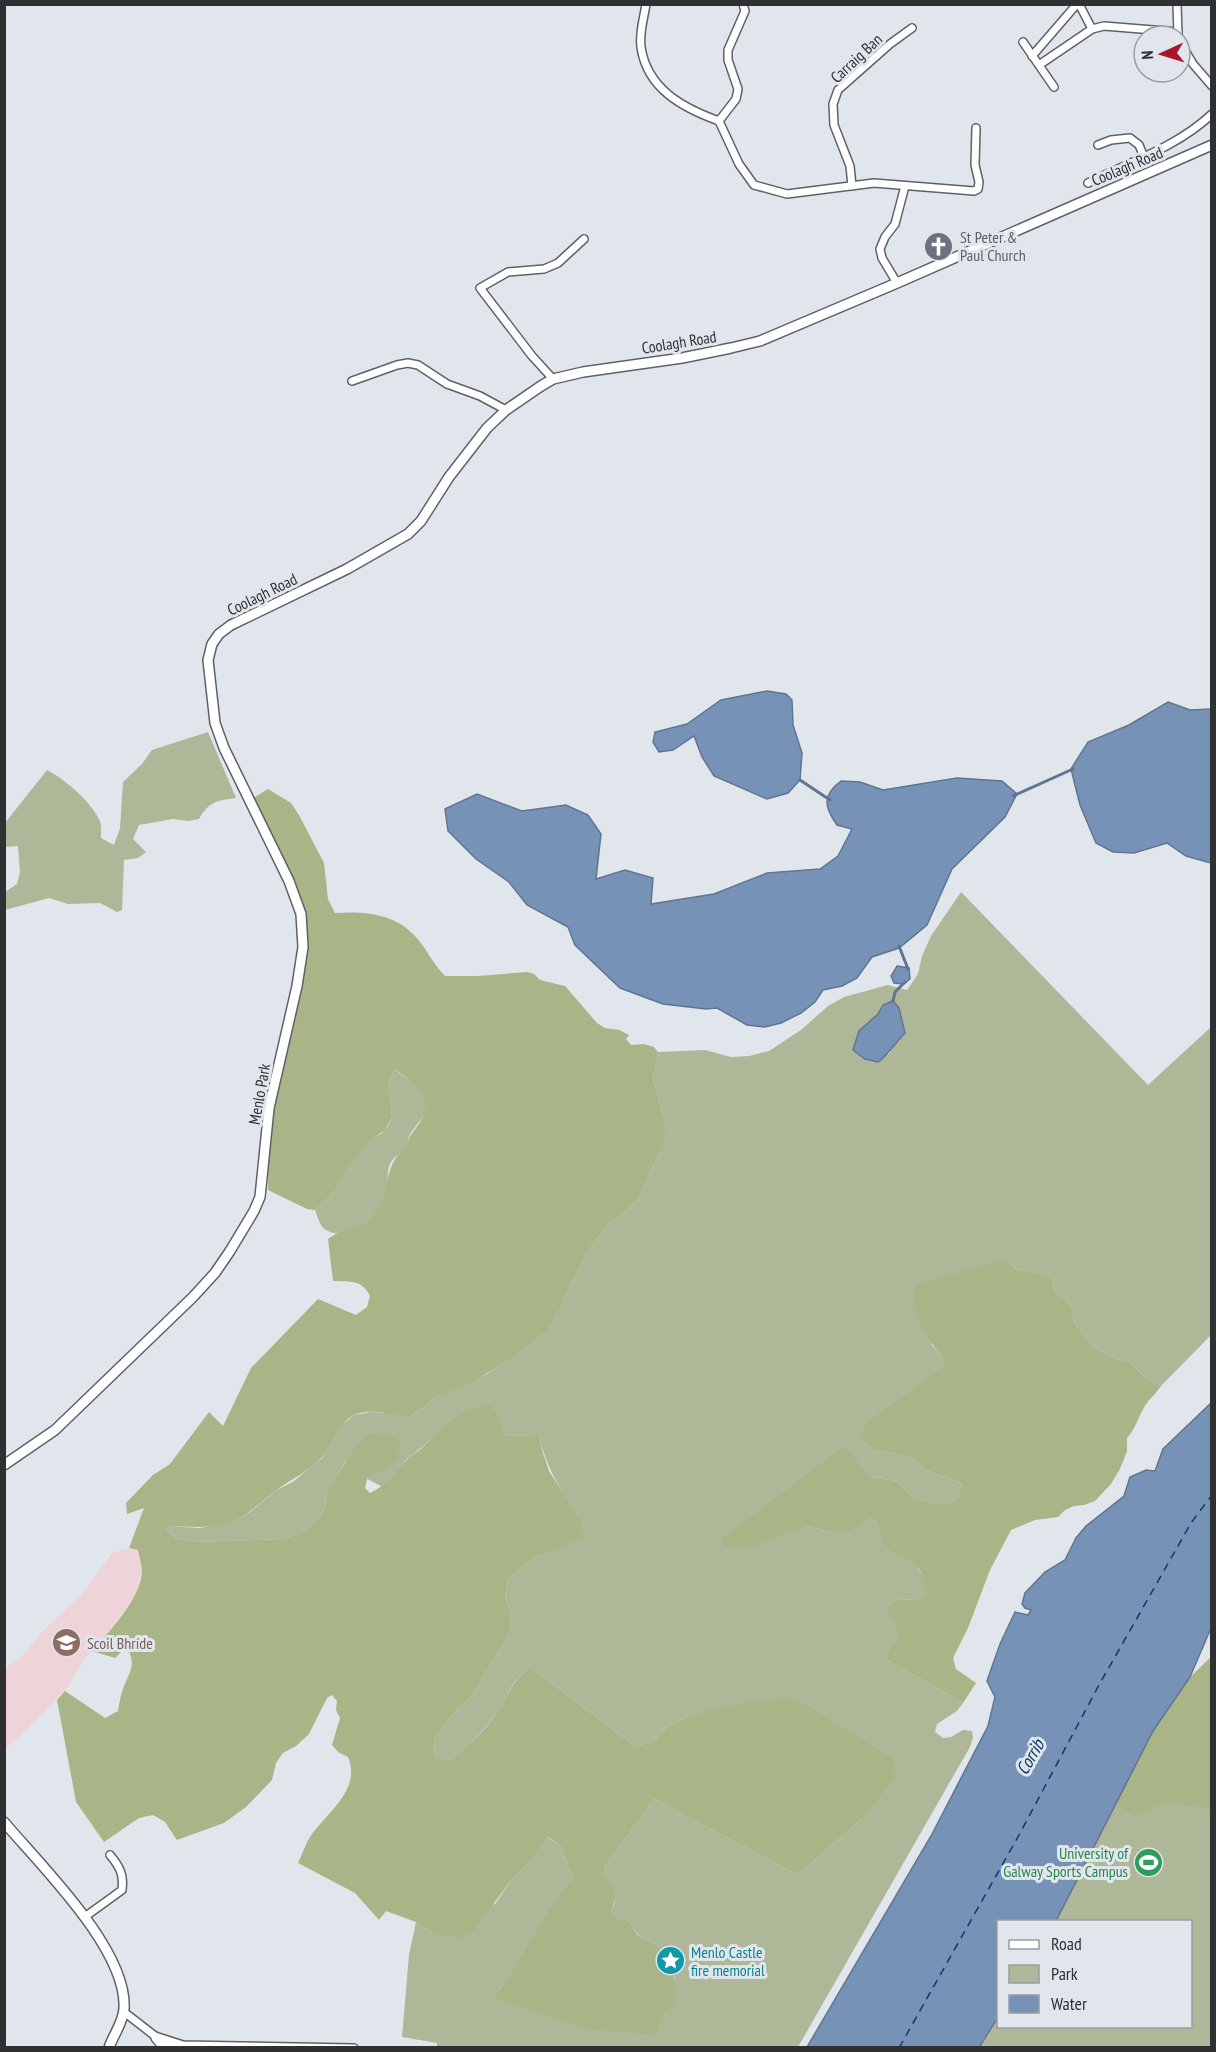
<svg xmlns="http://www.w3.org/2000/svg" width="1216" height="2052" font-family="'PT Sans Narrow',sans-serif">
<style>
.education{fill:#eed4d9}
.green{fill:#afb799;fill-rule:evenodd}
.forest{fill:#a9b487}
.water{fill:#7693b7;stroke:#60758f;stroke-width:1.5}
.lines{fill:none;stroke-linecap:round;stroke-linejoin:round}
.stream{stroke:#60758f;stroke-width:3}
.ferry{stroke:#0c3866;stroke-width:1.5;stroke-dasharray:8 6;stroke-linecap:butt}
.minor-casing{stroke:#5e6268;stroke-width:10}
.tertiary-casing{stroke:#5e6268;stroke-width:12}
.minor{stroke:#fff;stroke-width:7}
.tertiary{stroke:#fff;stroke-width:9}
.labels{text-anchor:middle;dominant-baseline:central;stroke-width:6;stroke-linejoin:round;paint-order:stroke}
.street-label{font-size:16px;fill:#2e3032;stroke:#e1e6ed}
.worship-label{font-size:16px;fill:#5b616d;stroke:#e1e6ed;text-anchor:start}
.education-label{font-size:16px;fill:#785e54;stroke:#e1e6ed;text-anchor:start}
.leisure-label{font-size:16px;fill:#27864d;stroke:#e1e6ed;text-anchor:end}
.culture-label{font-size:16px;fill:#0d838f;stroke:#e1e6ed;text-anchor:start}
.water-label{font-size:18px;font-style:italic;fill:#0c3866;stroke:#e1e6ed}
</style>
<rect width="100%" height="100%" fill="#e1e6ed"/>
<path class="education" d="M129 1548 138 1550 142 1570 137 1592 110 1631 84 1660 65 1691 16 1740 5 1748 4 1669 24 1654 39 1635 82 1594 112 1553Z"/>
<g class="green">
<path d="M208 732 236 798C215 801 210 801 199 819L189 821 173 819 139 825 133 839 146 852 138 858 124 860 122 910 117 912 100 903 68 904 49 898 5 910V892L17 884 20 872 18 846 5 847V823L47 770C66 780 89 800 99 819 102 824 101 832 101 838L114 845 120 828 123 782 142 764 152 750Z"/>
<path d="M961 892 1148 1085 1211 1027 1212 1334 1161 1386 1145 1377 1132 1364 1107 1355 1091 1345 1075 1323 1071 1305 1065 1299 1056 1294 1051 1276 1016 1269 1008 1262 931 1344 943 1357 942 1369 923 1383 876 1450 911 1457 924 1469 963 1484 955 1501 946 1504H937L913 1499 897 1481 870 1477 784 1534 807 1526 833 1533 870 1518 878 1523 882 1540 916 1565 925 1579V1596L915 1599 896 1600 889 1617 901 1635 884 1658 963 1703 957 1711 937 1724 935 1732 943 1738 951 1737 963 1730 972 1731 973 1737 970 1747 798 2047 437 2048V2043L402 2037 409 1955 416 1922 434 1933 495 1904 512 1879 526 1866 547 1837 560 1845 573 1878 510 1975 493 1998 657 2034 675 1979C668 1967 665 1952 654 1943 649 1939 642 1939 638 1934 629 1926 634 1920 618 1918L611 1911 615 1902 605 1879 604 1868 654 1799 798 1875 861 1819 735 1705 682 1719 667 1727 654 1741 636 1747 530 1667C510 1683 512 1690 499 1709 486 1730 467 1746 450 1763L435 1756 434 1739 457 1709 471 1697 510 1633 511 1614 505 1597 508 1579 536 1556 554 1551 579 1517C561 1491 545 1466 539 1435L505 1436 500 1420 433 1438 406 1460 383 1487 367 1479 383 1471 346 1461 327 1491 325 1509 314 1523 301 1533 284 1539 194 1542 177 1539 164 1526 200 1528 234 1521 250 1512 277 1490 294 1481 322 1458 342 1425 354 1415 371 1412 390 1413 408 1418 437 1397 487 1374 549 1330 564 1302 570 1285 587 1253 608 1223 624 1213 637 1200 660 1152 663 1116 653 1079 658 1052 705 1050 731 1057 749 1056 769 1051 801 1030 828 1006 844 997 888 985 907 990 918 974 922 956 931 936ZM883 1005 905 1033 896 1042 889 1054 859 1031 878 1014Z"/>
<path d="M394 1069C407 1080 425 1085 426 1105 427 1118 413 1126 409 1137 407 1141 408 1146 405 1149 400 1154 395 1156 391 1162 385 1173 390 1187 385 1198 377 1218 347 1243 326 1230 319 1226 318 1217 315 1210L336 1190 354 1157 370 1139 382 1133 388 1126 392 1117 389 1081Z"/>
<path d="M1153 1731 1211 1751V2047L981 2048 998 2018V2026H1190V1922L1056 1921Z"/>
</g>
<g class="forest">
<path d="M268 789 291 803 299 815 324 863 328 899 335 913C362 911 394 913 414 935 426 947 432 963 445 976H478L527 972 534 974 540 980 565 986 597 1023 605 1028 619 1030 629 1035 626 1039 631 1045 644 1044 654 1047 658 1052 653 1079 663 1116 665 1134 660 1152 637 1200 624 1213 608 1223 587 1253 570 1285 564 1302 549 1330 502 1364 471 1383 437 1397 408 1418C392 1414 370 1408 354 1415 338 1423 333 1446 321 1458 308 1472 291 1479 277 1490 263 1500 252 1512 236 1520 213 1531 188 1525 165 1527L177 1539 194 1542 284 1539 301 1533 314 1523 325 1509 327 1491 337 1475 356 1447 368 1435 386 1433 401 1442 397 1460 383 1471 367 1479 365 1488 370 1493C392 1482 391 1474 407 1460 412 1454 420 1451 425 1445 448 1425 457 1408 490 1405L500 1419 505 1436 539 1435 543 1453 549 1471 579 1517 584 1537 554 1551 536 1556 508 1579 505 1597 511 1614 510 1633 471 1697 457 1709 434 1739 435 1756 450 1762C467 1746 487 1730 499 1709 512 1690 511 1683 530 1667L636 1747 654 1741 667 1727 682 1719 718 1708 752 1702 786 1698 803 1703 894 1759 895 1778 861 1819 798 1875 654 1799 604 1868 605 1878 612 1883C616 1894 616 1900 611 1911L618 1918C634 1920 629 1925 637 1934 642 1939 649 1939 654 1943 663 1950 676 1976 676 1988 676 1994 675 2000 674 2006L665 2011 657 2034 588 2030 493 1998 510 1975 549 1910 573 1878 560 1845 548 1837 526 1866 512 1879 472 1933 458 1938 434 1933 416 1922 386 1911 379 1920 355 1893 298 1863C302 1855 305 1845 310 1837 326 1813 362 1790 348 1757L338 1752 332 1745 340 1718 336 1710 337 1701 332 1695 327 1698 309 1734 296 1746 283 1753 276 1763 272 1780 246 1807 224 1823 177 1840 165 1822 153 1815 139 1818 104 1842 76 1802 57 1700 65 1691 105 1718 118 1711C119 1705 120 1698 122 1692 127 1674 139 1666 126 1647L115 1658 92 1651C109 1632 143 1596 142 1569 141 1562 139 1556 138 1550L129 1548 144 1508 127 1514 126 1503 153 1475 170 1464 209 1412 223 1426 251 1368 318 1299 356 1315 367 1307 370 1296C362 1279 350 1282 333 1281L328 1239C345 1226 359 1234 375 1213 392 1192 382 1164 406 1148 408 1138 410 1136 416 1128 438 1101 417 1084 394 1069L389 1081 392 1117 385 1130 370 1140 352 1161 336 1190 315 1210 307 1209 268 1190 269 1108 297 986 301 914 248 801Z"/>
<path d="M1002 1260 1008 1262 1016 1269 1051 1276 1056 1294 1065 1299 1071 1305 1075 1323 1091 1345 1107 1355 1132 1364 1145 1377 1161 1386C1156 1394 1149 1399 1145 1406 1138 1417 1136 1428 1127 1438V1451L1120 1469 1111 1484 1095 1501 1084 1505 1074 1506 1065 1510 1058 1517 1035 1520 1011 1530 990 1570 968 1628 953 1658 956 1669 976 1683 963 1703 884 1658 900 1635 889 1617 888 1608 896 1600 915 1599 925 1596C926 1551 899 1567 883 1542 880 1537 879 1529 878 1523L870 1518 849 1532 833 1533 807 1526 748 1548 726 1547 720 1540 844 1446 870 1477 897 1481 913 1499 937 1504H946L955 1501 963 1484 924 1469 911 1457 876 1450 859 1437 869 1421 942 1368 943 1357C925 1336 910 1314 915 1285Z"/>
<path d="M1211 1657V1812L1201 1807 1165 1803 1134 1816 1115 1804 1153 1731 1190 1677Z"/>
</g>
<g class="water">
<path d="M767 691 786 694 792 700 793 725 802 753 800 780 788 793 767 799 714 776 702 757 694 736 673 750 659 752 653 742 655 732 687 724 721 700Z"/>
<path d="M1168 702 1190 710 1211 709V863L1186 856 1167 843 1134 853 1113 852 1096 843 1080 805 1071 769 1088 742 1129 725Z"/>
<path d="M957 778 1002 781 1017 794 1005 817 952 869 927 925 899 948 872 957 857 978 842 986 823 990 815 1002 801 1013 781 1023 765 1027 747 1025 717 1008 706 1009 663 1004 620 988 575 945 568 927 527 905 509 882 476 859 448 831 445 809 477 794 522 811 566 805 588 815 601 834 596 879 625 870 653 878 651 904 714 894 767 873 820 869 838 856 852 829 837 825C824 807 822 795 841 781L860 782 883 790Z"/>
<path d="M897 966 909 968 910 979 904 984 894 983 891 976Z"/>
<path d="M893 1001 899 1008 905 1033C895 1043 889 1054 878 1062L865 1059 853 1050 859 1031 878 1014 883 1005Z"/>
<path d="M1211 1403V1628L1190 1677 1153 1731 1056 1921 998 1922V2017L980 2047H807L931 1836 988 1726 995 1697 987 1681 1000 1644 1015 1612 1028 1615 1031 1610 1025 1608 1022 1604 1025 1593 1045 1572 1065 1560 1076 1538 1086 1526 1124 1496 1130 1477 1146 1470 1155 1471 1163 1449Z"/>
</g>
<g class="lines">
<g class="stream">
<path d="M800 780 830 800"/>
<path d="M1013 796 1073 769"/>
<path d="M899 946 908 969"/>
<path d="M893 1001 895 992 905 982"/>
</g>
<path class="ferry" d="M899 2048 1019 1835 1099 1685 1191 1523 1212 1495"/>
<defs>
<g id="minor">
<path d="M646 4C644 18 639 32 641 47 647 89 683 108 719 121L739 164 754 185 787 194 874 183 974 191 978 189 979 182 975 165 976 128"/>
<path d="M1079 4 1092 29"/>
<path d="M1177 4 1178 35"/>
<path d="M1023 42 1054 87"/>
<path d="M1180 42 1193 64 1212 86"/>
<path d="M1032 56 1077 4"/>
<path d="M1039 65 1092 29 1104 26 1178 32"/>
<path d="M719 121 736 99 738 89 728 60V50L745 11 743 4"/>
<path d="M1098 145 1111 140 1130 138 1139 145 1144 157"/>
<path d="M1088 183C1130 162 1177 147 1212 114"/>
<path d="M852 186 850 166 834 125 833 104 838 90 890 44 912 28"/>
<path d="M897 283 882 258 880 249 885 237 895 224 905 186"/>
<path d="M553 379 532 356 480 288 508 272 544 269 558 263 584 239"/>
<path d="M352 381 397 365 408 363 418 365 447 384 480 396 506 410"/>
<path d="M86 1916 122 1890C124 1875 120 1867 110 1855"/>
<path d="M124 2012 155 2036 183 2045 354 2048"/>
<path d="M155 2036V2038L159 2043 175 2048"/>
</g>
<g id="tertiary">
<path d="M4 1465 55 1430 193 1297 215 1273 230 1251 254 1211 260 1197 269 1108 297 986 303 947 301 914 289 881 224 748 215 723 208 660 212 644 219 634 231 625 347 569 408 534 421 521 449 477 487 428 506 410 541 386 553 379 583 372 682 358 731 348 760 341 897 283 1212 145"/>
<path d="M4 1822C41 1866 128 1950 124 2009 123 2023 113 2035 109 2048"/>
</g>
</defs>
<use href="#minor" class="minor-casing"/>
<use href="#tertiary" class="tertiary-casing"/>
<use href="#minor" class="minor"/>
<use href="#tertiary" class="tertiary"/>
</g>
<defs>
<symbol id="church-disc" viewBox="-11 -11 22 22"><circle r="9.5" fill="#6b7280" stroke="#e1e6ed"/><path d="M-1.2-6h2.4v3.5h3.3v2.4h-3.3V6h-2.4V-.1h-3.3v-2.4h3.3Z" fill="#fff"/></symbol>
<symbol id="school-disc" viewBox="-11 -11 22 22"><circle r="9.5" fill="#8d6e63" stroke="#e1e6ed"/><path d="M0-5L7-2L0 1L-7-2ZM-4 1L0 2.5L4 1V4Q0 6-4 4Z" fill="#fff"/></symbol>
<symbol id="stadium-disc" viewBox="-11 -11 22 22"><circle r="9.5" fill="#2e9e5b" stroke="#e1e6ed"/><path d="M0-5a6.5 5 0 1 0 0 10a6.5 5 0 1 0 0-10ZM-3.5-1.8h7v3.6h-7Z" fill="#fff"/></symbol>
<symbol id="sight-disc" viewBox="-11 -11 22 22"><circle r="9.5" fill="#0f9aa8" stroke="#e1e6ed"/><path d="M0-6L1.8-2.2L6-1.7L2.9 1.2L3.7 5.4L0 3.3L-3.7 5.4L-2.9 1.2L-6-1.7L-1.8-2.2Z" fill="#fff"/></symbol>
</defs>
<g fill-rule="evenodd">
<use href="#church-disc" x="922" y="230" width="33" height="33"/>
<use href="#school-disc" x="50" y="1626" width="33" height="33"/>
<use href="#stadium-disc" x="1132" y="1846" width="33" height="33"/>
<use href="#sight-disc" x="654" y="1944" width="33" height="33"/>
</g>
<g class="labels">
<g class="street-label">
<text transform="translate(856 58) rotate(-43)">Carraig Ban</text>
<text transform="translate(1127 166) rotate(-23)">Coolagh Road</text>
<text transform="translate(679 342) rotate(-9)">Coolagh Road</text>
<text transform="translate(262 594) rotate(-26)">Coolagh Road</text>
<text transform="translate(259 1094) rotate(-80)">Menlo Park</text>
</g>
<g class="worship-label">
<text x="960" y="237">St Peter &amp;<tspan x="960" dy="18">Paul Church</tspan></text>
</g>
<g class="education-label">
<text x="87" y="1643">Scoil Bhríde</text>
</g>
<g class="leisure-label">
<text x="1128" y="1853">University of<tspan x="1128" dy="18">Galway Sports Campus</tspan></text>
</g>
<g class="culture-label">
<text x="691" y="1952">Menlo Castle<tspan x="691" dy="18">fire memorial</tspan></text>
</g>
<g class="water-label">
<text transform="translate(1030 1757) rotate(-60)">Corrib</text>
</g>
</g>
<rect width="1216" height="2052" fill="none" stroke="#2e3032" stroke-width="12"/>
<rect x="997" y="1920" width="195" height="108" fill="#e1e6ed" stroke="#999da2" stroke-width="1.5"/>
<rect x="1009" y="1940" width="30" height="9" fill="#ffffff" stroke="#999da2" stroke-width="1.5"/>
<text x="1051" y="1950" font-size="18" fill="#2e3032">Road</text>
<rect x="1009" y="1965" width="30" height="18" fill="#afb799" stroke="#999da2" stroke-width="1.5"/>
<text x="1051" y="1980" font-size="18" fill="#2e3032">Park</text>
<rect x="1009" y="1995" width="30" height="18" fill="#7693b7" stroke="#999da2" stroke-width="1.5"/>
<text x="1051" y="2010" font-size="18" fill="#2e3032">Water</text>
<g transform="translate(1162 54) rotate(266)"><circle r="28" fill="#e1e6ed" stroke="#999da2" stroke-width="1.5"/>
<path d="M0-4.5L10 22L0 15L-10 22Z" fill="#aa142d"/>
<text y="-9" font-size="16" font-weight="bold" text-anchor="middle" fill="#2e3032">N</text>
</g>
</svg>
